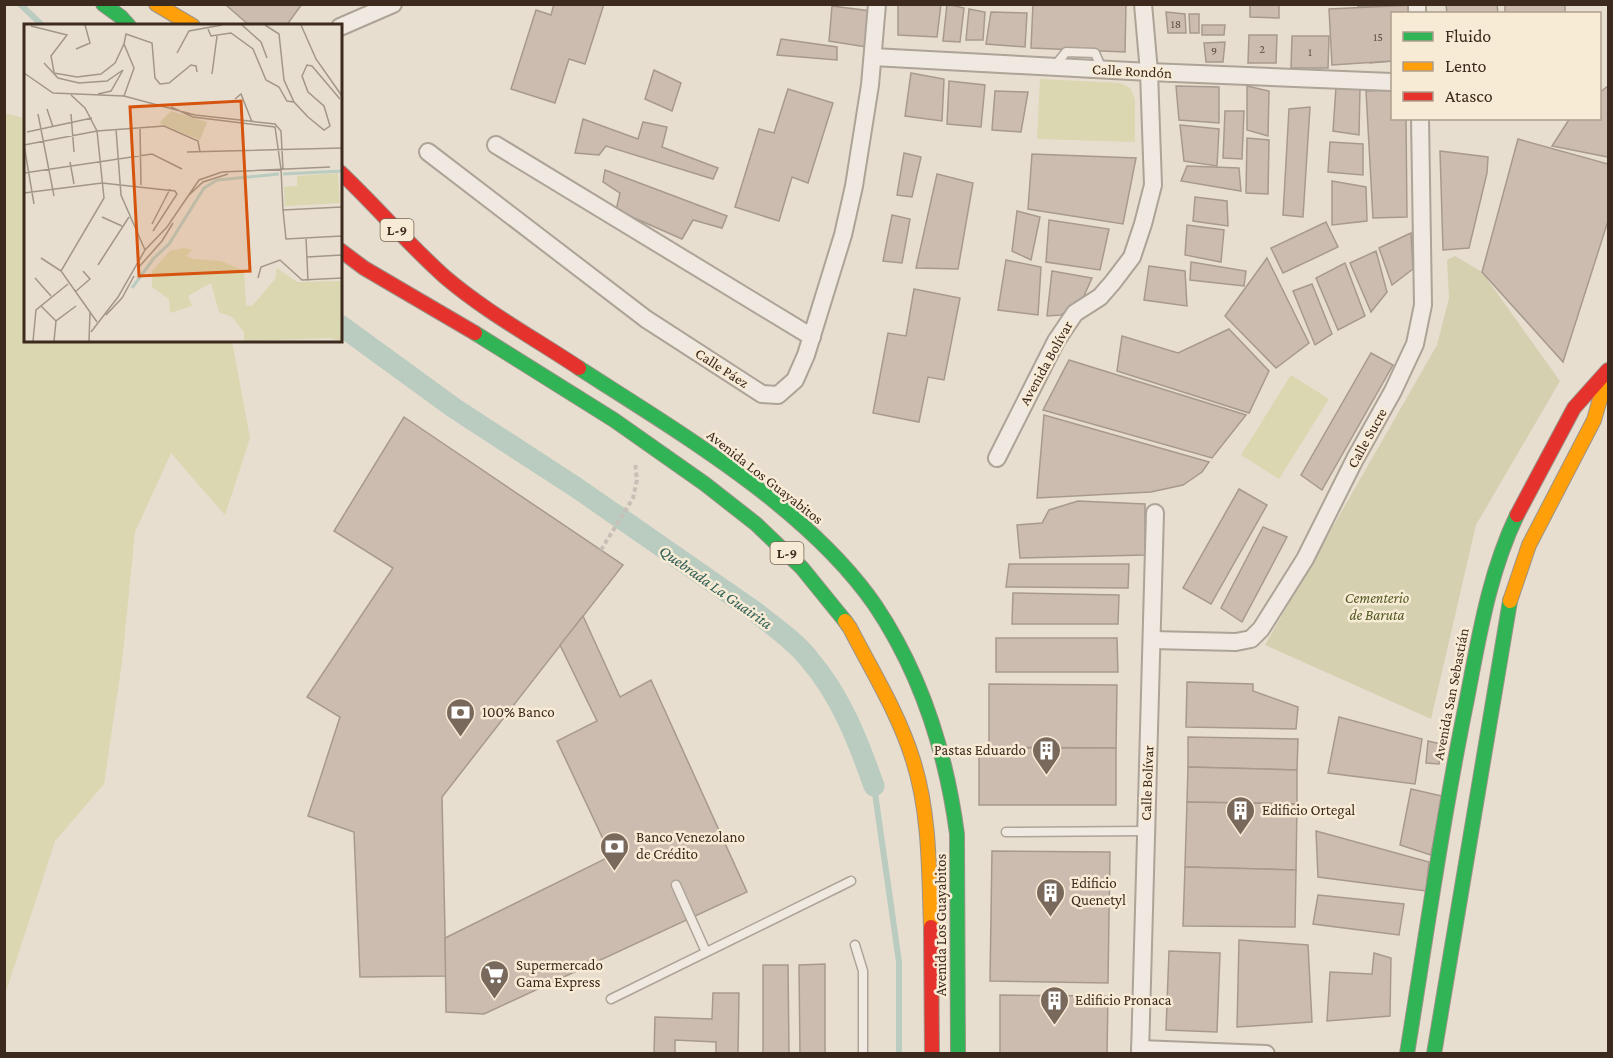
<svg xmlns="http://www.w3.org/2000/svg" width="1613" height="1058" font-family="'Crimson Pro',serif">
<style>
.green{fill:#dad7b1}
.cemetery{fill:#d4d0b0}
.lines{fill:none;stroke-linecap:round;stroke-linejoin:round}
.stream{stroke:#baccc0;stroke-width:6}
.canal{stroke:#baccc0;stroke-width:21}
.building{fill:#ccbcb0;stroke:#a8998e;stroke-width:1.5}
.lane-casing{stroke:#ada397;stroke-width:11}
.street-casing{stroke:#ada397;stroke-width:20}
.fast-casing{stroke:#9c9388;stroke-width:16}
.slow-casing{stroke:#9c9388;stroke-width:16}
.jam-casing{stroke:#9c9388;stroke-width:16}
.path{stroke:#c8c0b7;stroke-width:4;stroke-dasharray:4.5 3;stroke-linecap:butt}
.lane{stroke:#efe9e1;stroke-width:8}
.street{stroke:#efe9e1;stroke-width:16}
.fast{stroke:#30b455;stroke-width:14}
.slow{stroke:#ff9f0a;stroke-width:14}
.jam{stroke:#e5322d;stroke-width:14}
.labels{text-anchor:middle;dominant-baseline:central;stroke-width:5;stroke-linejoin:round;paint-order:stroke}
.number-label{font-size:12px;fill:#614e42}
.shield{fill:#f8ebd5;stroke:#756455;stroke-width:1.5}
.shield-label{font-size:14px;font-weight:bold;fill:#3d2a1e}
.street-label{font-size:15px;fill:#3d2a1e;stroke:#f8ebd5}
.park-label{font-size:15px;font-style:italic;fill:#525b24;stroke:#f8ebd5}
.poi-label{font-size:15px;fill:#3d2a1e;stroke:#f8ebd5;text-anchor:start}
.water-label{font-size:16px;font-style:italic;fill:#2d5e56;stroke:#f8ebd5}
.inset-river{fill:none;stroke:#baccc0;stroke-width:3}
.inset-road{fill:none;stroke:#a39688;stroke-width:1.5}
.view{fill:#d7540e;fill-opacity:0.15;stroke:#d7540e;stroke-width:3}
.inset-edge{fill:none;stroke:#3d2a1e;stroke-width:3}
</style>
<rect width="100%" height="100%" fill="#e7decf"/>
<g class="green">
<path d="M1040 79 1120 83 1130 88 1135 99V142L1037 139Z"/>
<path d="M4 113 25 118 26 340 232 341 250 438 225 515 171 453 135 532 122 662 104 784 55 841 5 995Z"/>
<path d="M1291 375 1329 399 1279 479 1241 455Z"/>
</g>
<path class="cemetery" d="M1455 256 1482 272 1560 381 1476 525 1431 719 1265 645 1437 345 1449 298 1447 260Z"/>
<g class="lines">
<g class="stream">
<path d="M20 4 43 26"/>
<path d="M874 786 899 962V1054"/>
</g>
<path class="canal" d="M340 325 454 408 577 488 757 613C774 627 795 641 809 659 841 696 858 741 874 786"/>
</g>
<g class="building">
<path d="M302 4 286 26H250L226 5Z"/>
<path d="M554 4H604L585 64 569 59 555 103 511 89 536 10 551 15Z"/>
<path d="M898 4H941L937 37 898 35Z"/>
<path d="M947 4 964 8 960 42 943 41Z"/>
<path d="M1033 4H1126L1125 52 1031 48Z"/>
<path d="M1250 4H1279V18L1250 17Z"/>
<path d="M1446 4H1497L1498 14H1447Z"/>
<rect x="1505" y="4" width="60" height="10"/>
<path d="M1410 5 1411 14H1392V61L1370 63 1358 6Z"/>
<path d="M1413 5V14H1392V61L1332 65 1329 9Z"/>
<path d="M832 6 871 11 866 47 829 41Z"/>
<path d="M969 9 985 12 983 40H966Z"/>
<path d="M991 12 1027 13 1025 47 986 44Z"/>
<path d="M1166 12 1185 14 1186 33H1168Z"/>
<path d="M1189 14H1199V33H1190Z"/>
<path d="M1202 25H1225L1224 35H1202Z"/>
<path d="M1249 35H1277L1276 63H1248Z"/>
<path d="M1292 36H1329L1328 68H1291Z"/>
<path d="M781 39 837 47V60L777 55Z"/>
<path d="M1225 42 1223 62H1206L1204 43Z"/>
<path d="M654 70 681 83 672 111 645 99Z"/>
<path d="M911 73 944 79 942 121 905 116Z"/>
<path d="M949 81 985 85 981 127 947 124Z"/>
<path d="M1176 86 1219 87V123L1179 120Z"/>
<path d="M1247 86 1269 91 1268 136 1247 130Z"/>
<path d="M1608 86V157L1552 146 1570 118H1600V92Z"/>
<path d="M1336 87H1360L1359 135 1333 131Z"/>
<path d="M788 89 833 103 808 183 792 177 779 221 735 207 759 129 774 133Z"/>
<path d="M1392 90V118H1406L1407 217 1373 218 1366 91Z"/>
<path d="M995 91 1028 92 1021 132 992 130Z"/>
<path d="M1310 107 1303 217 1283 215 1289 109Z"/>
<path d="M1225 111H1244L1242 159 1223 158Z"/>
<path d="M583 119 638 139 643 122 667 127 662 147 718 168 713 179 606 146 599 155 575 153Z"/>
<path d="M1180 125 1219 129 1217 166 1184 161Z"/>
<path d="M1247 138 1269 140 1268 194 1246 193Z"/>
<path d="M1518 139 1608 164V221L1563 362 1482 272Z"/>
<path d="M1330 142 1363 144V175L1328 172Z"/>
<path d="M1440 151 1488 157 1487 173 1469 248 1443 250Z"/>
<path d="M904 153 921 157 912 197 897 195Z"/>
<path d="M1032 154 1136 158 1123 224 1028 209Z"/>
<path d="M1187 166 1239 168 1241 191 1181 181Z"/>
<path d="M605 170 727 216 722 228 693 220 682 239 616 210 620 193 603 182Z"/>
<path d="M937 174 973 183 958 269 916 268Z"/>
<path d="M1332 181 1366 187 1367 221 1332 225Z"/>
<path d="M1195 197 1227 201 1228 226 1193 221Z"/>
<path d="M1017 211 1040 217 1031 260 1012 251Z"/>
<path d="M892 215 910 219 902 263 883 261Z"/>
<path d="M1049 220 1109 229 1100 270 1046 262Z"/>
<path d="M1326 222 1338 247 1283 273 1271 248Z"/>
<path d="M1187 225 1224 230 1221 262 1185 255Z"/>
<path d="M1411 233 1413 269 1392 285 1379 248Z"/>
<path d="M1376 251 1387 292 1371 312 1350 263Z"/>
<path d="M1267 258 1309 343 1276 368 1225 316Z"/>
<path d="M1006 260 1041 267 1038 315 998 310Z"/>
<path d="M1191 262 1246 271 1244 286 1190 280Z"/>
<path d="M1345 263 1365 316 1338 330 1316 278Z"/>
<path d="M1149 266 1185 271 1187 306 1144 300Z"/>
<path d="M1052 271 1092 278 1083 298 1061 315 1047 316Z"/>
<path d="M1312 284 1332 334 1315 345 1293 291Z"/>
<path d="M914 289 960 298 944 380 928 377 919 422 873 413 888 333 906 336Z"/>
<path d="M1229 329 1269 371 1249 413 1117 371 1122 336 1178 353Z"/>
<path d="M1371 353 1393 365 1322 490 1301 475Z"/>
<path d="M1069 360 1246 415 1212 458 1043 410Z"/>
<path d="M1044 415 1209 462 1202 472 1183 485 1151 492 1037 498Z"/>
<path d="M404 417 623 565 442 797 446 976 360 977 354 832 308 816 340 717 307 697 393 568 334 531Z"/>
<path d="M1239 489 1267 505 1211 604 1183 588Z"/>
<path d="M1078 501 1145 504V555L1020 558 1017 525 1042 523 1049 510Z"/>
<path d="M1263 527 1287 537 1242 622 1221 608Z"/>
<path d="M1009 564H1129L1128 588 1006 587Z"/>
<path d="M1013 593 1119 595 1118 624H1012Z"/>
<path d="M583 616 620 697 651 680 747 892 484 1014 446 1012 445 938 611 856 557 741 597 721 560 645Z"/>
<path d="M996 638H1117L1118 672H996Z"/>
<path d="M1187 682 1253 684V691L1298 707 1296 729 1186 727Z"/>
<path d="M989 684 1117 685 1116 748 989 747Z"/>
<path d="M1339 717 1422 739 1415 784 1328 773Z"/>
<path d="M1188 737 1298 739 1297 770 1188 767Z"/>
<path d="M1428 741 1441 744 1439 764 1426 763Z"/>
<rect x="979" y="748" width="137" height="57"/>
<path d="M1188 767 1297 770V804L1187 802Z"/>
<path d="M1411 789 1442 796 1431 855 1400 845Z"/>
<path d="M1187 802 1297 804 1296 870 1185 867Z"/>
<path d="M1316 831 1429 862 1426 891 1318 877Z"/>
<path d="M992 851 1110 852 1108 983 990 981Z"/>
<path d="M1185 867 1296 870 1295 927 1183 926Z"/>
<path d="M1318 895 1404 904 1399 935 1313 924Z"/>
<path d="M1239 940 1308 945 1312 1022 1237 1027Z"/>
<path d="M1169 951 1220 953 1217 1032 1166 1030Z"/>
<path d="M1374 953 1391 958 1390 1016 1327 1021 1330 972 1372 974Z"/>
<path d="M825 964V1054H800L799 965Z"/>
<path d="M763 965H788L789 1054H763Z"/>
<path d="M713 993H739L738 1054H716V1042L675 1040V1054H654L655 1017 712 1019Z"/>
<path d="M1000 995 1108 996 1107 1054H1000Z"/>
</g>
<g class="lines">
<defs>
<g id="lane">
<path d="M1054 67 1066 52 1095 53 1102 69"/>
<path d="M1006 832 1146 831"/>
<path d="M676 885 706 952"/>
<path d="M855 945 863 971V1054"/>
<path d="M611 999 851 881"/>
</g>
<g id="street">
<path d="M1417 4V14"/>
<path d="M340 27 393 4"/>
<path d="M873 57 1149 72 1392 82"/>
<path d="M496 145 812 337"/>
<path d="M428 152 646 319 762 394 778 395 795 380 806 355 843 235 854 186 870 85 877 4"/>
<path d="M997 458 1056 341 1075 313 1100 297 1113 282 1132 257 1143 224 1153 185 1149 72 1143 4"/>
<path d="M1152 640 1236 642 1251 639 1261 629 1305 559 1355 459 1393 391 1415 344 1423 305 1420 118"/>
<path d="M1140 1049 1266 1054"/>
<path d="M1140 1054 1155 513"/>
</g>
<g id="fast">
<path d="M103 4 121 17 129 26"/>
<path d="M475 333 614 420 705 484 756 524 802 568 845 621"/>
<path d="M579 368C678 432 807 507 875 605 922 675 946 752 957 834L958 1054"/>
<path d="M1407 1054C1426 936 1443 817 1467 699 1479 637 1489 573 1517 515"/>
<path d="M1434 1054 1510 601"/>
</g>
<g id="slow">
<path d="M156 4 193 26"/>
<path d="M1510 601 1529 545 1594 420 1607 375"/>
<path d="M845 621 850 628C872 671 899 714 913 760 930 813 929 872 931 927"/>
</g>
<g id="jam">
<path d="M340 172C376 206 408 244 445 277 486 312 534 338 579 368"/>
<path d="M340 250 364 268 475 333"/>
<path d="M1517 515 1574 408 1608 370"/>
<path d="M931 927 932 1054"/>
</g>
</defs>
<use href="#lane" class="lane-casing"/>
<use href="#street" class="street-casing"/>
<use href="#fast" class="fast-casing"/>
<use href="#slow" class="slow-casing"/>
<use href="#jam" class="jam-casing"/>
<path class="path" d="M601 550 633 498 637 480 635 462"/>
<use href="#lane" class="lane"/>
<use href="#street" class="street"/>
<use href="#fast" class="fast"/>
<use href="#slow" class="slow"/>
<use href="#jam" class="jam"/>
</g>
<defs>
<symbol id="bank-pin" viewBox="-11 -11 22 30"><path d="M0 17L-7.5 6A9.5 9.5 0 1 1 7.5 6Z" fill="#78695c" stroke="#f8ebd5"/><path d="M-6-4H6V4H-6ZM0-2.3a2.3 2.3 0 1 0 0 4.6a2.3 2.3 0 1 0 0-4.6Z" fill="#fff"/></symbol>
<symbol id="building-pin" viewBox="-11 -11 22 30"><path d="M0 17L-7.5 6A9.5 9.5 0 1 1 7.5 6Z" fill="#78695c" stroke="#f8ebd5"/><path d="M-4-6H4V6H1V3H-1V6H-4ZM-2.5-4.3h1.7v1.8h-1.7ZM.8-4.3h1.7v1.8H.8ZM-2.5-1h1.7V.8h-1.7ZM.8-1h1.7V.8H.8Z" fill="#fff"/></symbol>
<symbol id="supermarket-pin" viewBox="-11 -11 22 30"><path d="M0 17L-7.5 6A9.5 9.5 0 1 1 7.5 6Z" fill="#78695c" stroke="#f8ebd5"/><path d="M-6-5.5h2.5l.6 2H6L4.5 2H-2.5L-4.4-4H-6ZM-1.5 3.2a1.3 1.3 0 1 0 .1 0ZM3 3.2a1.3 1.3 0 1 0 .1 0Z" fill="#fff"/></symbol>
</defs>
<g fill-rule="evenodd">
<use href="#bank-pin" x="444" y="696" width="33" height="45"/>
<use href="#building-pin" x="1030" y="734" width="33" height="45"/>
<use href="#building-pin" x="1224" y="794" width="33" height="45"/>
<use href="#bank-pin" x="598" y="830" width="33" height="45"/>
<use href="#building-pin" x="1034" y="876" width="33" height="45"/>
<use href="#supermarket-pin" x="478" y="958" width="33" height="45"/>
<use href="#building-pin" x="1038" y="984" width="33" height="45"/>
</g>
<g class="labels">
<g class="number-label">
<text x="1176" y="24">18</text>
<text x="1378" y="37">15</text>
<text x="1262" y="49">2</text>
<text x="1214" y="51">9</text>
<text x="1310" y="52">1</text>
</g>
<g class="shield">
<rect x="380.5" y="219" width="33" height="22" rx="4.5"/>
<rect x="770.5" y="542" width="33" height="22" rx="4.5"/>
</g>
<g class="shield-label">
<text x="397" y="230">L-9</text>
<text x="787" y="553">L-9</text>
</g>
<g class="street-label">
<text transform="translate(1132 71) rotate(3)">Calle Rondón</text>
<text transform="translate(1046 363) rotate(-61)">Avenida Bolívar</text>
<text transform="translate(722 368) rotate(33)">Calle Páez</text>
<text transform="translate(1367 438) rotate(-61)">Calle Sucre</text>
<text transform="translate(765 477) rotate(38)">Avenida Los Guayabitos</text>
<text transform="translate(1451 694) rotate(-79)">Avenida San Sebastián</text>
<text transform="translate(1147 783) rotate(-88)">Calle Bolívar</text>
<text transform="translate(941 925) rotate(-90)">Avenida Los Guayabitos</text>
</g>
<g class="park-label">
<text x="1377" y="598">Cementerio<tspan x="1377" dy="17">de Baruta</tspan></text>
</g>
<g class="poi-label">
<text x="482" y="712">100% Banco</text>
<text x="1026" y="750" text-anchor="end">Pastas Eduardo</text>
<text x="1262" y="810">Edificio Ortegal</text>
<text x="636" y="837">Banco Venezolano<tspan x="636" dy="17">de Crédito</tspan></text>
<text x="1071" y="883">Edificio<tspan x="1071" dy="17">Quenetyl</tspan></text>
<text x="516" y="965">Supermercado<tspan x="516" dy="17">Gama Express</tspan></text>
<text x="1075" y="1000">Edificio Pronaca</text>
</g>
<g class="water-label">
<text transform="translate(716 587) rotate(35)">Quebrada La Guairita</text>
</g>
</g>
<g transform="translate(24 24)">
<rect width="318" height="318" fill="#e7decf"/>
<path d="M314 149 316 179 261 182 260 163 273 162V152ZM160 224 168 226 162 232 170 235 197 237 220 247 222 281 228 282 251 255 253 244 273 258 318 257V317L306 314 220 317V308L208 293 195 288 187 259 164 272 168 282 146 289 145 275 128 263V247L146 227Z" fill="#dad7b1"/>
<path d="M147 87 183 98 176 116 135 99Z" fill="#d4d0b0"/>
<path class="inset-river" d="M259 150 318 147M193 156 255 150M130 234 145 220 180 164 193 156M108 264 130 234"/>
<path class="inset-road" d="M218 1 237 18 243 34M241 1 255 10 260 56 270 78 284 93 300 106 306 102 300 82 284 68 278 52 283 41 288 42 316 75M277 1 292 35 318 72M7 2 43 11 27 32 30 48M184 5 187 12 207 9 229 25 242 56 255 63 263 77 270 78M52 25 66 19 61 1M153 29 165 7 198 1M20 39 34 54 55 59 83 57 99 46 87 67 74 70M0 49 29 69 100 72 171 91 251 100 257 107 259 145M30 49 53 53 77 50 91 39 100 20M188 50 193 12M47 71 61 84 73 107 80 174 37 247 73 298M100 72 110 44 100 20 102 10 128 19 131 54 136 60 145 59 167 41 172 42 173 48M211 75 217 70 228 98M147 83 169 93 251 103 257 145M23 85 29 103M14 90 30 172M47 90 50 128M218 99 219 127M116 103 117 161M92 105 97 171 121 226M3 108 68 94M0 121 73 107 140 102 174 117 176 128M0 121 10 180M163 128 318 124M46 138 50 160M257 145 259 186 318 183M0 149 128 130 158 145M0 169 78 159 151 167 153 170 129 207M165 171 179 158 204 150M259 186 262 215 318 212M78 193 98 202M128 200 146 165M282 214 284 257M283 233 318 231M17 234 37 247M74 241 105 193M114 244 138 217 149 199M11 254 27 272M234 254 237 243 256 236 278 256 318 254M51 268 66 255 59 247M17 282 32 297M82 291 98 274 110 252M67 308 94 273 121 226 143 203 175 156 198 148 306 143M9 317 12 286 44 260M30 317 32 297 52 282M65 317 66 288"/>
<path class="view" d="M217 77 226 247 115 252 106 83Z"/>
<rect width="318" height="318" class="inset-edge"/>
</g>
<rect width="1613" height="1058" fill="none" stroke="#3d2a1e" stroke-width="12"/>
<rect x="1391" y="12" width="210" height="108" fill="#f8ebd5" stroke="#ad9e8c" stroke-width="1.5"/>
<rect x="1403" y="32" width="30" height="9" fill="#30b455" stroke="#ad9e8c" stroke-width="1.5"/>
<text x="1445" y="42" font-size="18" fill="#3d2a1e">Fluido</text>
<rect x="1403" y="62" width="30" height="9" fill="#ff9f0a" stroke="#ad9e8c" stroke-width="1.5"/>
<text x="1445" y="72" font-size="18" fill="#3d2a1e">Lento</text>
<rect x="1403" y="92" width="30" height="9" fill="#e5322d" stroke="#ad9e8c" stroke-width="1.5"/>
<text x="1445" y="102" font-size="18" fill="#3d2a1e">Atasco</text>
</svg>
